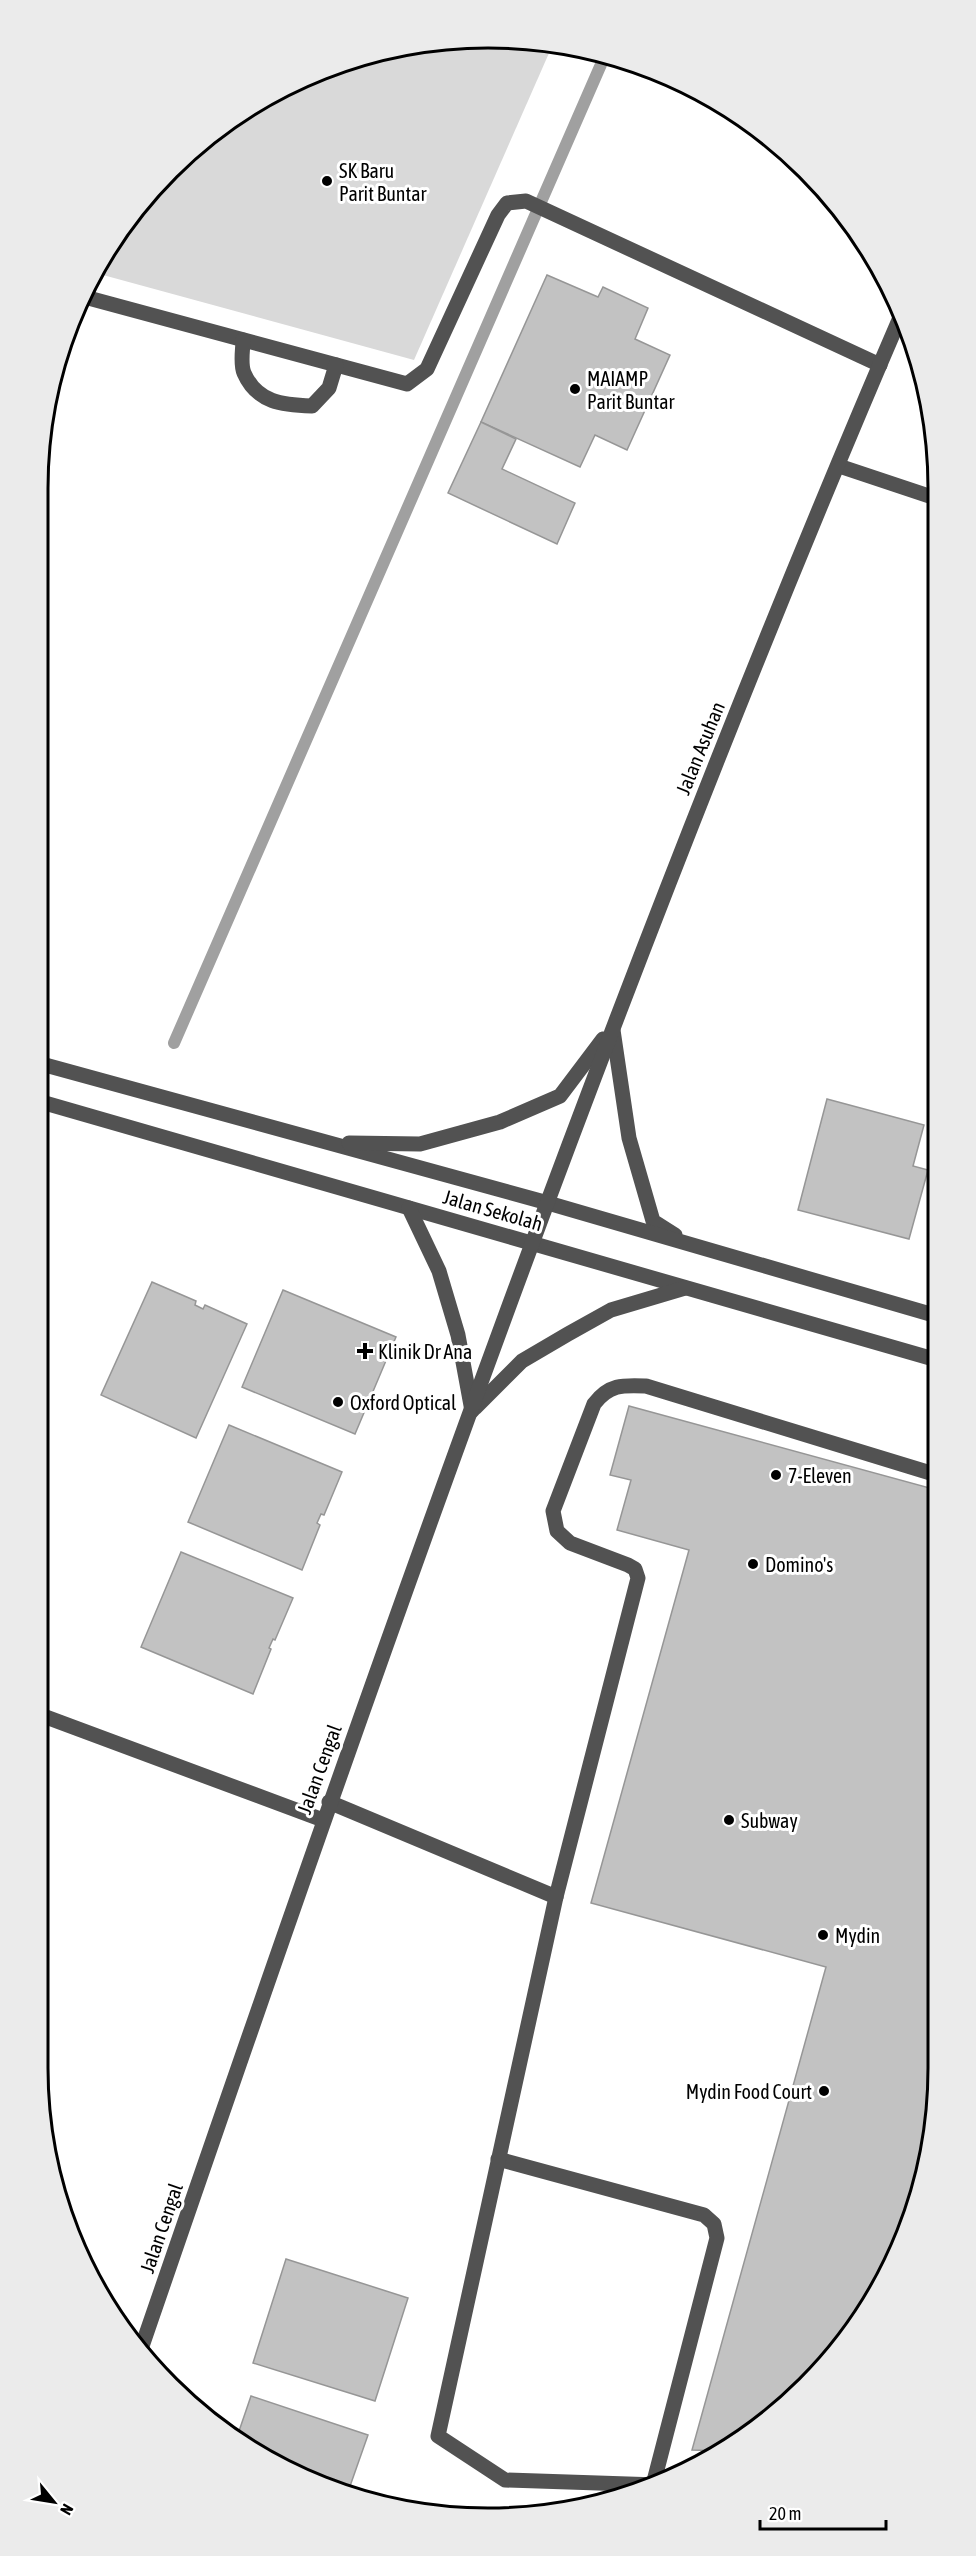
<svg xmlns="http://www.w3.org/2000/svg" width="976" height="2556" font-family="'Asap Condensed',sans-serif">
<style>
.green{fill:#d9d9d9}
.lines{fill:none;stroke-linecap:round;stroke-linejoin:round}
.stream{stroke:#a0a0a0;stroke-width:12}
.building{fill:#c2c2c2;stroke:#969696;stroke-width:1.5}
.minor{stroke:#525252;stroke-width:15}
.poi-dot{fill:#000;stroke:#fff;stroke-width:2}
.labels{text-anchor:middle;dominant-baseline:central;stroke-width:6;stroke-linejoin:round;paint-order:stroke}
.poi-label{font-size:20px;fill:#000;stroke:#fff;text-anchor:start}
.street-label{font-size:20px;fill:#000;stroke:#fff}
.rim{fill:none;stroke:#000;stroke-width:3}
</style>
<rect width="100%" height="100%" fill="#fff"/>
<path class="green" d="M518 38 553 44 414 360 103 275 112 244 131 213 191 149 263 98 344 61 430 41Z"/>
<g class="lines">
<path class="stream" d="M174 1043 606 53"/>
</g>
<g class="building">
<path d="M547 275 598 297 603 287 648 308 635 339 670 355 627 450 595 435 580 467 481 422Z"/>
<path d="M481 422 516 439 502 469 575 503 557 544 448 493Z"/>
<path d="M827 1099 924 1125 913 1166 928 1170 909 1239 798 1210Z"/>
<path d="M152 1282 196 1301 195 1305 203 1309 205 1305 247 1324 196 1438 101 1395Z"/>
<path d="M283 1290 396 1337 355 1434 242 1387Z"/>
<path d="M629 1406 937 1490 938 2068 923 2185 892 2268 846 2342 738 2443 722 2451 692 2450 826 1967 591 1903 689 1550 617 1530 631 1480 610 1475Z"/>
<path d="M229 1425 342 1472 324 1515 321 1514 317 1523 320 1525 302 1570 188 1522Z"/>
<path d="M181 1552 293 1598 275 1640 273 1639 269 1648 271 1649 253 1694 141 1647Z"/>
<path d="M286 2259 408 2298 375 2401 253 2363Z"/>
<path d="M251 2396 368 2435 349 2489 263 2458 237 2437Z"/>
</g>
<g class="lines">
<g class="minor">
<path d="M81 296 407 384 427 369 498 215 507 203 526 201 880 365"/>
<path d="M243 340C243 349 240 364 244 373 257 403 283 405 312 406L329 388 336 365"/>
<path d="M839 466 935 498"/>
<path d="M613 1030 629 1138 653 1221 675 1235"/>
<path d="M38 1063 548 1203 937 1316"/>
<path d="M38 1101 937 1360"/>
<path d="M349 1143 420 1144 500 1122 560 1096 603 1039"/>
<path d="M409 1208 439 1271 458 1335 472 1411"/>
<path d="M475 1408 522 1361 568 1334 611 1310 685 1288"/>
<path d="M38 1714 323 1820"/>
<path d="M329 1802 556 1897"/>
<path d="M498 2159 704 2215 714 2224 717 2238 653 2485"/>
<path d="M140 2352C376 1666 615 980 902 313"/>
<path d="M658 2485 505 2480 438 2436 556 1897 638 1578 635 1569 628 1565 570 1543 557 1531 553 1511 594 1404C609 1384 623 1385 646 1386L937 1475"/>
</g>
</g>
<g class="poi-dot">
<circle cx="327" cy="181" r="6"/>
<circle cx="575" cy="389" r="6"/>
<path d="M362 1342h6v6h6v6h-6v6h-6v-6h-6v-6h6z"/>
<circle cx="338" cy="1402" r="6"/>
<circle cx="776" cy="1475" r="6"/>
<circle cx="753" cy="1564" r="6"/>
<circle cx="729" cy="1820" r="6"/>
<circle cx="823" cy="1935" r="6"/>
<circle cx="824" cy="2091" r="6"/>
</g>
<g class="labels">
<g class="poi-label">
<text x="339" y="170">SK Baru<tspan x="339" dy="23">Parit Buntar</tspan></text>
<text x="587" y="378">MAIAMP<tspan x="587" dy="23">Parit Buntar</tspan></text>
<text x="378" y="1351">Klinik Dr Ana</text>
<text x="350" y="1402">Oxford Optical</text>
<text x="788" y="1475">7-Eleven</text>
<text x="765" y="1564">Domino's</text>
<text x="741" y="1820">Subway</text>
<text x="835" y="1935">Mydin</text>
<text x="812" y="2091" text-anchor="end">Mydin Food Court</text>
</g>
<g class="street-label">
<text transform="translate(700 748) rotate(-68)">Jalan Asuhan</text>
<text transform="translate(493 1210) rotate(16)">Jalan Sekolah</text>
<text transform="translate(319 1769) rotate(-70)">Jalan Cengal</text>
<text transform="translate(161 2228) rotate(-71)">Jalan Cengal</text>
</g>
</g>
<path d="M0 0H976V2556H0ZM488 48H488A440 440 0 0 1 928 488V2068A440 440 0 0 1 488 2508H488A440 440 0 0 1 48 2068V488A440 440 0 0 1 488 48Z" fill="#ebebeb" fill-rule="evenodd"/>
<path class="rim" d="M488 48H488A440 440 0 0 1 928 488V2068A440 440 0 0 1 488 2508H488A440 440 0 0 1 48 2068V488A440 440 0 0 1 488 48Z"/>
<g transform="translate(54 2502) rotate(120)" stroke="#ffffff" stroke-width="4.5" paint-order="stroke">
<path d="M0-4.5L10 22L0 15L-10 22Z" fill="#000000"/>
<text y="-9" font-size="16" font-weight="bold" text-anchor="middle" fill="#000000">N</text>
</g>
<path d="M760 2520v9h126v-9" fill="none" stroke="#000000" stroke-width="3"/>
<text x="769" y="2520" font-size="18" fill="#000000" stroke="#ffffff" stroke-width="4.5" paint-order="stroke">20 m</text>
</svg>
